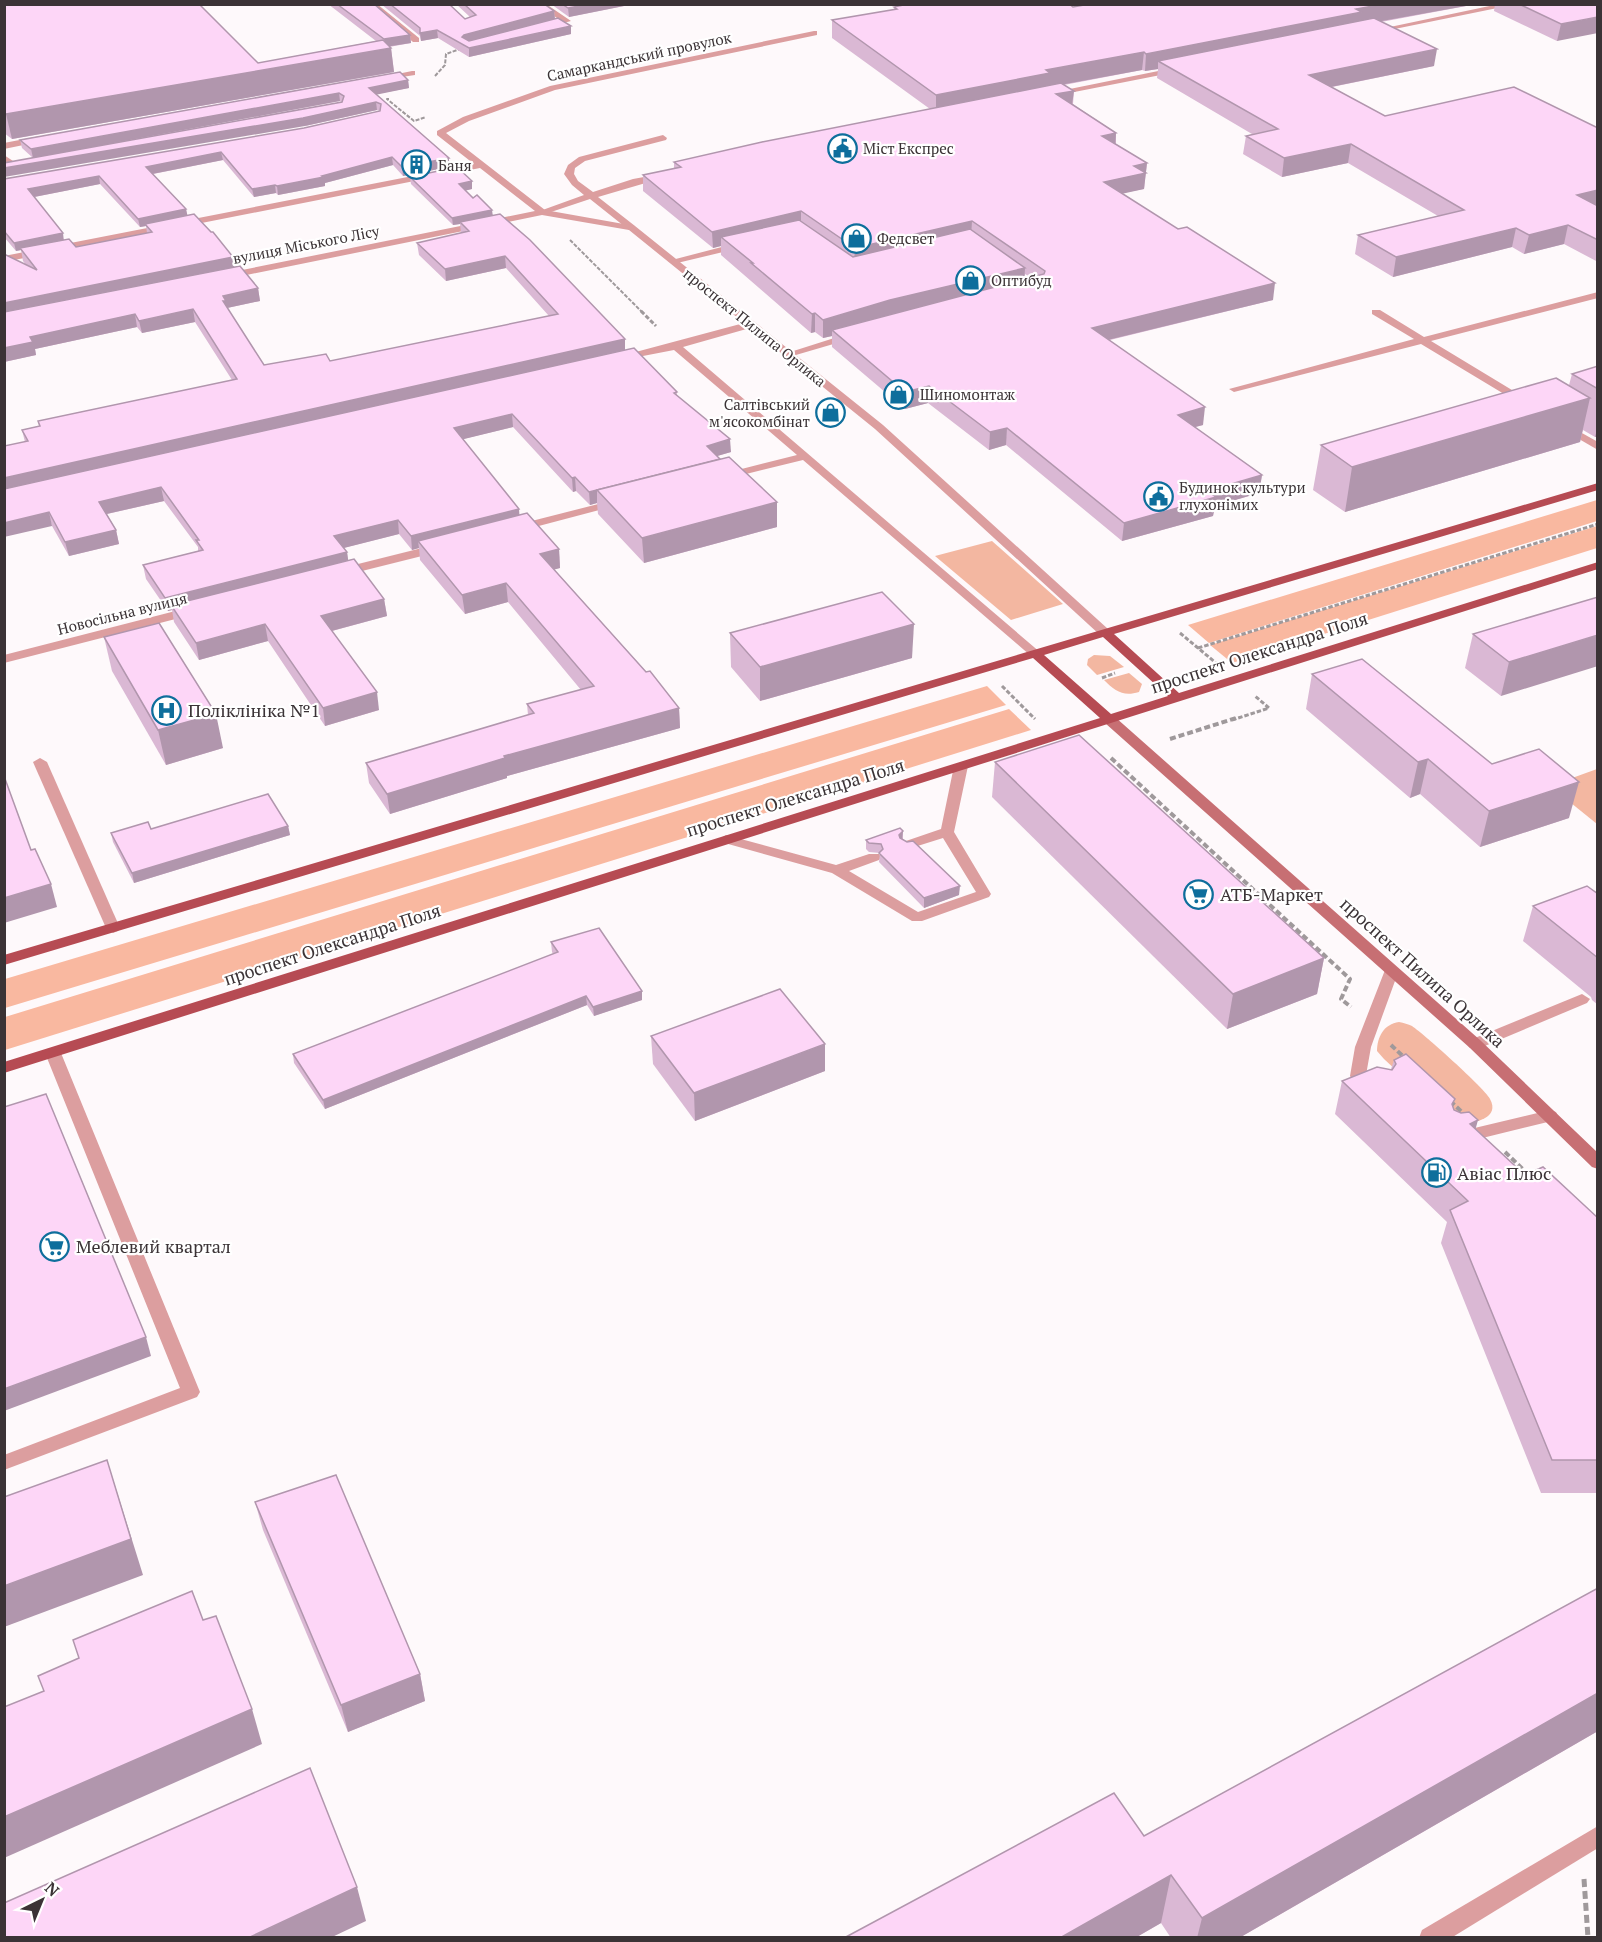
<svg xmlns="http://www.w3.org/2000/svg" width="1602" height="1942" font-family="'PT Serif',serif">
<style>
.green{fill:#f3b7a1}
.forest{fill:#f9b8a0}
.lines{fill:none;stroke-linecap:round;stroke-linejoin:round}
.path-far3{stroke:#9f999b;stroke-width:2;stroke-dasharray:4 1.5;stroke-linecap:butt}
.path-far2{stroke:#9f999b;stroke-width:3;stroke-dasharray:4.5 2;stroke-linecap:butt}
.path-far1{stroke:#9f999b;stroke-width:4;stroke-dasharray:6 3;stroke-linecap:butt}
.path{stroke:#9f999b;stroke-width:5;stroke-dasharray:8 4;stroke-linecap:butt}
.lane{fill:#dc9e9f;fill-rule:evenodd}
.street{fill:#dc9e9f;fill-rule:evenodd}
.secondary{fill:#c76f73;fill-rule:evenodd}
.primary{fill:#b64b53;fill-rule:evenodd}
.wall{fill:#dab8d4;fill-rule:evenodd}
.shaded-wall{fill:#b196ad}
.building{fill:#fdd6f7;stroke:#b196ad;stroke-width:1.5}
.labels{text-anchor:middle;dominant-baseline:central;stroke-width:4.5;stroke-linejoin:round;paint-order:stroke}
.far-street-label{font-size:15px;fill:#3b3336;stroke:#fff}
.far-poi-label{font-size:15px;fill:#3b3336;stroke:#fff;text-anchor:start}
.street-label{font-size:18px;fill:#3b3336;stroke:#fff}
.poi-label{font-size:18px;fill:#3b3336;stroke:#fff;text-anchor:start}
</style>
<rect width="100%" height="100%" fill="#fef9fb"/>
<g class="green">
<path d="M992 541 1063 604 1011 620 935 556Z"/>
<path d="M1094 655 1110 656 1124 667 1097 675 1087 665 1088 659Z"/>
<path d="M1129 673 1142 684 1139 692C1123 697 1115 691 1104 680Z"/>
<path d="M1597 769V824L1550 786Z"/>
<path d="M1399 1022C1404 1023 1408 1024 1412 1026 1424 1034 1484 1088 1490 1099 1502 1121 1466 1125 1453 1123L1384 1059 1377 1051C1377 1037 1384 1024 1399 1022Z"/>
</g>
<g class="forest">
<path d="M1597 500V521L1209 643 1188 625Z"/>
<path d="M1597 526V548L1232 663 1210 645Z"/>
<path d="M987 686 1006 705 5 1008V979Z"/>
<path d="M1009 709 1031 730 5 1050V1017Z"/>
</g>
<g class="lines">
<g class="path-far3">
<path d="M435 76 445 65 446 54 460 49"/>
<path d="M389 99H387L414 121 426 117"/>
<path d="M570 240 643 313"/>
</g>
<g class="path-far2">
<path d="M641 311 656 326"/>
<path d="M1180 633 1216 663"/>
<path d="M1198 648 1598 524"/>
<path d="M1102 678 1115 673"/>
<path d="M1002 686 1035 719"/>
<path d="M1232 720 1269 708 1255 696"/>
</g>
<g class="path-far1">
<path d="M1170 739 1236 718"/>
<path d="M1111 758 1350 979 1341 999 1351 1007"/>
<path d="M1391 1045 1406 1059"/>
<path d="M1450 1101 1462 1112"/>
<path d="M1505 1152 1530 1176"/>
</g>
<path class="path" d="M1584 1879 1588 1938"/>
<g class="lane">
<path d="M368 4H377L419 38V42H413Z"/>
<path d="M536 4H546L571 21 541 29V25L560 20Z"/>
<path d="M1499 4H1517L1375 33 1371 31Z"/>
<path d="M1178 67H1181V71L1054 96 1050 93Z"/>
<path d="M412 71H415V75L382 80 378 78Z"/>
<path d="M663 135 667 138 666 140 585 161 575 168 574 174 578 181 593 192 633 179 666 173V177L598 197 635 226V230H629L590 199 542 215 537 212 584 195 572 185 564 174 568 165 579 157Z"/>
<path d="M40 136 43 137V141L4 149V143Z"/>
<path d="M4 155 16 163 28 160 32 163 11 168 4 163Z"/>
<path d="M741 242 746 245 744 247 673 264 668 261Z"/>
<path d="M1598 292V298L1431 341 1527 399V403H1519L1421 344 1234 392 1229 389 1414 339 1372 314V310H1380L1424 337Z"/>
<path d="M850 333 854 334V338L789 357 784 354Z"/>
<path d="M1564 423 1598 442V450L1560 428 1559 426Z"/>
<path d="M40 758 47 762 120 928 118 931 113 933 106 928 33 762Z"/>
<path d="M961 762 968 766 954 832 991 894 989 897 922 921H912L832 873 721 842 719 839 726 835 836 865 869 854H879L881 857 879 860 849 871 918 912 976 892 943 838 908 849 901 845 903 842 941 829 954 766Z"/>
<path d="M1392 965 1399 970 1371 1047 1366 1075 1378 1088 1376 1092C1364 1095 1356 1085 1350 1076L1355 1047 1385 970Z"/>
<path d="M1582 994 1590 999 1587 1003 1480 1048H1470L1467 1044 1470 1040Z"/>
<path d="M53 1048 59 1049 61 1053 200 1392 197 1397 4 1470V1455L180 1388 45 1053 47 1049Z"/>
<path d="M1550 1110 1556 1112 1558 1116 1556 1120 1462 1143 1456 1141 1454 1137 1456 1133 1462 1131Z"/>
<path d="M1598 1826V1848L1451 1938H1419L1422 1930Z"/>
</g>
<g class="street">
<path d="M814 31H817V35L555 90 469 121 446 133 545 210 635 226 883 425 1108 629 1110 632 1108 635H1100L875 429 750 328 683 347 1041 653 1039 656H1031L803 460 726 479 722 478V474L797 455 674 350 617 361V357L744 323 629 230 542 215 227 279 222 276 227 273 535 211 480 168 4 262V256L474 164 437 135V131L463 117 550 86Z"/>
<path d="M618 499 624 502 622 504 516 532 510 528 512 526Z"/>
<path d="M438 544 442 545V551L342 576 336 572 338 569Z"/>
<path d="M191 607 195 608 197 611 195 614 4 663V655Z"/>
</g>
<path class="secondary" d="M1110 716 1115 717 1480 1040 1598 1153V1169L1592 1167 1470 1048 1105 723 1103 720Z"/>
<path class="primary" d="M1598 483V490L1114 634 1179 693 1598 562V569L4 1073V1062L1100 718 1033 658 4 965V955ZM1103 637 1168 696 1111 714 1044 655Z"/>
</g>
<g class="wall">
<path d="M4 4 258 63 376 41 328 4H374L410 35 411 43 389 47 391 48 394 72 12 139 4 133Z"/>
<path d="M381 4H449L465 19 470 17 456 4H544L554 11 555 19 571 26V34L469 57 438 38 421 41 420 36Z"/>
<path d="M551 4H634L569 17Z"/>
<path d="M1090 4H1477L1381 22 1434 66 1332 87 1385 116 1598 128V262L1564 244 1524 254 1512 247 1393 277 1355 254 1358 235 1438 216 1348 163 1282 177 1243 154 1246 136 1252 134 1157 78 1158 69 1145 71 1142 70 1064 85 1074 91 1073 104 1116 133V144L1147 163 1144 189 1122 193 1273 300 1110 340 1203 425 1195 427 1262 475 1259 493 1215 506 1213 516 1122 541 1006 445 989 450 928 403 905 409 832 347V336L823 338 815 332 811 333 721 255V246L713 248 643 191V175L674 169V162L930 109 832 38V20L894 10V7H1073ZM1025 274 1030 277 1024 279Z"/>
<path d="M1495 4H1598L1557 41 1494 11Z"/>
<path d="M408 80 409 88 376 94 449 158V167L403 176 393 165 325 183V186L278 195 276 193 254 197 223 160 153 174 186 209 187 216 235 267 258 288 260 301 227 308 264 365 330 361 549 316 506 268 446 281 419 255 417 243 461 233 460 224 453 225 411 184 410 177 472 181V189L465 190 493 215 625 350 677 392V395L731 452 717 456 777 502V527L644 563 598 514 597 503 590 505 576 491 573 492 513 427 463 439 519 515 559 549 560 568 554 569 679 708 680 728 507 776V778L390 814 369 783 366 763 528 715 527 704 581 690 508 602 465 614 420 560 419 548 412 550 399 534 343 548 347 552 348 560 384 599 387 616 332 631 379 710 325 726 268 641 199 660 174 622 172 610 168 611 146 579 143 565 198 551V547L164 501 107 514 116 530 119 544 69 556 52 526 25 442 22 430 39 426 38 421 232 380 195 322 142 333 137 327 35 349 36 355 4 362V254L26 265 23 261 21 250 16 251 4 237V179L304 128 380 111 377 110 305 126 342 102 340 101 33 158 22 148 20 140ZM100 184 140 227 146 226 147 233 76 247 64 240 34 197Z"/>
<path d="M1598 366V436L1595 437 1583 430 1580 442 1345 512 1313 490 1321 445 1569 385 1572 374Z"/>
<path d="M1598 597 1501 696 1465 668 1473 634Z"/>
<path d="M730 633 912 658 760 701 731 667Z"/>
<path d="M104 637 223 748 166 765 112 671Z"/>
<path d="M1312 674 1492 764 1569 818 1480 847 1420 794 1410 798 1306 709Z"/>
<path d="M995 762 1324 958 1317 994 1227 1029 992 797Z"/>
<path d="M288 826 290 835 134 883 113 842 111 833 151 829Z"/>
<path d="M903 831V839L959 895 924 908 879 862 880 853 869 852 866 849V840Z"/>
<path d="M1598 894V1005L1592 1000 1591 997 1523 941 1533 906Z"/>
<path d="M551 942 642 991V1000L594 1016 587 1005 325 1109 294 1063 293 1054 553 954 552 952Z"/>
<path d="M651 1036 825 1071 695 1121 653 1064Z"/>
<path d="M1394 1060 1453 1107 1454 1110 1525 1175 1598 1218V1493H1541L1441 1243 1447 1222 1335 1114 1342 1081 1391 1069Z"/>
<path d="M255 1502 420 1674 425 1701 348 1732 263 1530Z"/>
<path d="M1598 1588V1731L1239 1938H1171L1161 1923 1135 1938H844L1144 1836Z"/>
</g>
<g class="shaded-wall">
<path d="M590 4H634L569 17 568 8Z"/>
<path d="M1384 4H1477L1158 61V69L1145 71 1146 54 1356 9Z"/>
<path d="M554 11 555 19 464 43 463 46 462 37 464 35Z"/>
<path d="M1598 17V33L1557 41 1561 24Z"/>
<path d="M571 26V34L469 57V48Z"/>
<path d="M437 30 438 38 421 41 420 33Z"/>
<path d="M410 35 411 43 385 47 384 39Z"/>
<path d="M391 48 394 72 12 139 6 114Z"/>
<path d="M1437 49 1434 66 1306 92 1309 75Z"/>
<path d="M1144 52 1142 70 1049 87 936 113V95L1046 70Z"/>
<path d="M408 80 409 88 370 96 369 88Z"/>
<path d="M1074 91 1072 105 1056 94Z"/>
<path d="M339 93 340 101 33 158 31 149Z"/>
<path d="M376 102 377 110 305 126 4 177V168Z"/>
<path d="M1116 133 1115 149 1102 136Z"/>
<path d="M1351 144 1348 163 1282 177 1284 158Z"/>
<path d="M221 152 223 160 147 175 146 167Z"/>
<path d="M392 157 393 165 325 183V186L278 195 277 186Z"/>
<path d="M449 158V167L403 176 402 167Z"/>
<path d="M1147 163 1144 189 1103 198 1104 182 1134 166Z"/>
<path d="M99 176 100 184 29 198 28 189Z"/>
<path d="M472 181V189L460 192 459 184Z"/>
<path d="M275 185 276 193 254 197 252 189Z"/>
<path d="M1598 190V209L1577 195Z"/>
<path d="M186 209 188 218 145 224 146 226 140 227 138 219Z"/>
<path d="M492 210 493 217 460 222V224L453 225 452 218Z"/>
<path d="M801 211V227L721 237V246L713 248 712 232Z"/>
<path d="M972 221 971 237 854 265 855 248Z"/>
<path d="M1568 225 1564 244 1524 254 1529 235Z"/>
<path d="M1516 228 1512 247 1393 277 1396 257Z"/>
<path d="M63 233 64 242 20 248 21 250 16 251 14 243Z"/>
<path d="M505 256 506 268 446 281 445 269Z"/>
<path d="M233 257 235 269 4 316V303Z"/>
<path d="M1025 268 1024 286 832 330V336L823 338V320L890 300Z"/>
<path d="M1275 283 1273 300 1091 344 1092 328Z"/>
<path d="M258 288 260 301 227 308 225 314 223 296Z"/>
<path d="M193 309 195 322 142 333 139 321Z"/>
<path d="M815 313V332L811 333 812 314Z"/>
<path d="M135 314 137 327 35 349 36 355 4 362V348L30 337Z"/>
<path d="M625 339V352L4 493V478Z"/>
<path d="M929 386 928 403 905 409V392Z"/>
<path d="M1590 398 1580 442 1345 512 1352 467Z"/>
<path d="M1205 407 1203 425 1176 432 1178 415Z"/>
<path d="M512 414 513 427 456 441 454 428Z"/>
<path d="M1598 426V436L1595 437Z"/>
<path d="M1007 428 1006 445 989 450 990 432Z"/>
<path d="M730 439 731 452 707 459V446Z"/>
<path d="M720 459 597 490V503L590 505 589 492Z"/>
<path d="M1262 475 1259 493 1215 506 1213 516 1122 541 1124 523 1207 491Z"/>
<path d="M575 477 576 491 573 492 572 478Z"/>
<path d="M161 487 164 501 102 515 99 502Z"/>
<path d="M777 502V527L644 563 642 538Z"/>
<path d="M519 509 520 523 418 541 419 548 412 550 411 536Z"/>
<path d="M49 512 52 526 4 537V523Z"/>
<path d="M398 520 399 534 336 550 334 536Z"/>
<path d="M116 530 119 544 69 556 65 542Z"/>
<path d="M559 549 560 568 542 573 540 554Z"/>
<path d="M347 552 349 566 171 605 172 610 168 611 165 598Z"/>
<path d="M506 583 508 602 465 614 462 595Z"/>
<path d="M384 599 387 616 324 633 321 616Z"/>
<path d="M265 624 268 641 199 660 196 643Z"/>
<path d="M914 624 912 658 760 701V667Z"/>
<path d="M1598 635V666L1501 696 1509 662Z"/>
<path d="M377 692 379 710 325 726 323 708Z"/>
<path d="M679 708 680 728 507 776V778L390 814 387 794 504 756Z"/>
<path d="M216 714 223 748 166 765 158 730Z"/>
<path d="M1428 759 1420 794 1410 798 1418 762Z"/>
<path d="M1579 782 1569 818 1480 847 1489 811Z"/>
<path d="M288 826 290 835 134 883 132 873Z"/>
<path d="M903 831 902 840 899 844V835Z"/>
<path d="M51 884 57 907 4 923V898Z"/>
<path d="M960 886 959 895 924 908V898Z"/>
<path d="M1324 958 1317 994 1227 1029 1233 994Z"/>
<path d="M642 991V1000L594 1016 593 1007Z"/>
<path d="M586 996 587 1005 325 1109 323 1100Z"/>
<path d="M825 1044V1071L695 1121 694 1093Z"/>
<path d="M1478 1120 1469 1153 1470 1124Z"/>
<path d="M146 1337 151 1356 4 1411V1389Z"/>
<path d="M107 1460 143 1575 4 1627V1586Z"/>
<path d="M420 1674 425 1701 348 1732 341 1705Z"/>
<path d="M1598 1693V1731L1239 1938H1197L1202 1918Z"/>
<path d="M252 1709 262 1744 4 1858V1817Z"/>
<path d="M1171 1875 1161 1923 1135 1938H1060Z"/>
<path d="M357 1887 366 1921 330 1938H248Z"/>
</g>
<g class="building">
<path d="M4 4H199L258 63 383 40 391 48 6 114 4 113Z"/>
<path d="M337 4H374L410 35 384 39Z"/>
<path d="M390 4H449L465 19 476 15 464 4H544L554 11 464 35 462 37 469 41 558 18 571 26 469 48 437 30 420 33V28Z"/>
<path d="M562 4H590L568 8Z"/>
<path d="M908 4H1069L1073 7 1090 4H1384L1356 9 1362 12 1146 54 1144 52 1046 70 1050 73 936 95 832 20 897 9 894 7Z"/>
<path d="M1519 4H1598V17L1561 24Z"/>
<path d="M1374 18 1437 49 1309 75 1385 116 1514 87 1598 128V190L1577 195 1598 206V240L1568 225 1529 235 1516 228 1396 257 1358 235 1464 210 1351 144 1284 158 1246 136 1278 129 1158 61Z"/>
<path d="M400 72 408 80 369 88 449 158 402 167 392 157 322 176 324 177 277 186 275 185 252 189 221 152 146 167 186 209 138 219 99 176 28 189 63 233 14 243 4 231V179L304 128 380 111 381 104 376 102 303 118 4 168V163L342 102 344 96 339 93 31 149 20 140Z"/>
<path d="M1061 83 1074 91 1056 94 1116 133 1102 136 1147 163 1134 166 1146 173 1104 182 1178 229 1187 227 1275 283 1092 328 1205 407 1178 415 1262 475 1207 491 1216 497 1124 523 1007 428 990 432 929 386 905 392 832 330 1044 274 1045 271 972 221 855 248 801 211 712 232 643 175 681 167 674 162 762 142Z"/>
<path d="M457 167 472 181 459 184 473 198 477 195 492 210 452 218 410 177Z"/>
<path d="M194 214 211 232H213L233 257 4 303V254L37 270 20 248 69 239 76 247 152 232 145 224Z"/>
<path d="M500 214 530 240 625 339 4 478V446L28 441 22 430 40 426 38 421 237 379 193 309 139 321 135 314 30 337 33 342 4 348V312L240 266 258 288 223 296 226 301H223L264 365 326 354 330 361 558 314 505 256 445 269 417 243 469 231 460 222Z"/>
<path d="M799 220 853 257 970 229 1025 268 890 300 823 320 815 313 812 314 751 263H753L721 237Z"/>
<path d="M634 348 677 392 674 393 730 439 707 446 720 459 589 492 575 477 572 478 512 414 454 428 519 509 411 536 398 520 334 536 347 552 165 598 143 565 203 550 196 540H199L161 487 99 502 116 530 65 542 49 512 4 523V489Z"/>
<path d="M1598 366V389L1572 374Z"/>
<path d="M1556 378 1590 398 1352 467 1321 445Z"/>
<path d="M729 457 777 502 642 538 597 490Z"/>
<path d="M527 513 559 549 540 554 646 672 650 671 679 708 504 756 505 758 387 794 366 763 534 713 527 704 594 686 506 583 462 595 418 541Z"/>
<path d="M354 559 384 599 321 616 377 692 323 708 265 624 196 643 171 605Z"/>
<path d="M882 592 914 624 760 667 730 633Z"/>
<path d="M1598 597V635L1509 662 1473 634Z"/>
<path d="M159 623 216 714 158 730 104 637Z"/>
<path d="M1362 659 1492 764 1539 749 1579 782 1489 811 1428 759 1418 762 1312 674Z"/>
<path d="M1079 735 1324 958 1233 994 995 762Z"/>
<path d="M4 776 31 850 35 849 51 884 4 898Z"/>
<path d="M268 794 288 826 132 873 111 833 148 822 151 829Z"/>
<path d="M900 828 903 831 899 835 900 838 907 842 913 841 960 886 924 898 879 853 883 849 881 844 869 843 866 840Z"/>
<path d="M1587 886 1598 894V958L1533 906Z"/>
<path d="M599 928 642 991 593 1007 586 996 323 1100 293 1054 558 952 551 942Z"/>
<path d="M780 989 825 1044 694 1093 651 1036Z"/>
<path d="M1406 1054 1455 1099 1452 1104 1454 1110 1461 1113 1469 1112 1478 1120 1470 1124 1525 1175 1543 1167 1598 1218V1460H1552L1450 1210 1468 1201 1342 1081 1377 1067 1392 1070 1396 1064 1394 1060Z"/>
<path d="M46 1094 146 1337 4 1389V1107Z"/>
<path d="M107 1460 131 1539 4 1586V1497Z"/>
<path d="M336 1475 420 1674 341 1705 255 1502Z"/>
<path d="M1598 1588V1693L1202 1918 1171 1875 1060 1938H844L1114 1793 1144 1836Z"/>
<path d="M192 1591 203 1620 216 1616 252 1709 4 1817V1707L44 1691 38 1676 79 1658 73 1640Z"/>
<path d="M310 1768 357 1887 248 1938H4V1903Z"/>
</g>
<defs>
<symbol id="civic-ring" viewBox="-11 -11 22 22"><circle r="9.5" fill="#fff" stroke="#0e6e9c" stroke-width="1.5"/><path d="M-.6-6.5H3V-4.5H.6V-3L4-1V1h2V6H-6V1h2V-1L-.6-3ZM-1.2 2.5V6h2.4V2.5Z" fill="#0e6e9c"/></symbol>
<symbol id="building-ring" viewBox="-11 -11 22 22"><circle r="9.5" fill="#fff" stroke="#0e6e9c" stroke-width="1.5"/><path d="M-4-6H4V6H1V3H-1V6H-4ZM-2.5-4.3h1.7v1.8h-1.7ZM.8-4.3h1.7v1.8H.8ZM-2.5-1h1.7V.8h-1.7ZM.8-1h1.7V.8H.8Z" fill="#0e6e9c"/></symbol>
<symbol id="shop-ring" viewBox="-11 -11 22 22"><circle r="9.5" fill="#fff" stroke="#0e6e9c" stroke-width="1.5"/><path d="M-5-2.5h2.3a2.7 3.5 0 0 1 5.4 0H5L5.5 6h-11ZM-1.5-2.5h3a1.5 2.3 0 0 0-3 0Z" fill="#0e6e9c"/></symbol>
<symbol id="hospital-ring" viewBox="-11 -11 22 22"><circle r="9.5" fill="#fff" stroke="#0e6e9c" stroke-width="1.5"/><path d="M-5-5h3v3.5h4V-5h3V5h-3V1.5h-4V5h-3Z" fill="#0e6e9c"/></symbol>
<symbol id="supermarket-ring" viewBox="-11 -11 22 22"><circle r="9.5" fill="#fff" stroke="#0e6e9c" stroke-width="1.5"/><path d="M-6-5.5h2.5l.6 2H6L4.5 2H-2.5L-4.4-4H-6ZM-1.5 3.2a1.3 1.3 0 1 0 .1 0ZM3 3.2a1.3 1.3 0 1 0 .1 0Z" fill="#0e6e9c"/></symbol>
<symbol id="fuel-ring" viewBox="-11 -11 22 22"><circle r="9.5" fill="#fff" stroke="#0e6e9c" stroke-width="1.5"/><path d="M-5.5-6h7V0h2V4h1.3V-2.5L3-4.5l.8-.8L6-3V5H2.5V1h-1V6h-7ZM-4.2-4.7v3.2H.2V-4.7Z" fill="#0e6e9c"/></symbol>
</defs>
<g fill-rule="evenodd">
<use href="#civic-ring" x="826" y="132" width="33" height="33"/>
<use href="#building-ring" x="400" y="148" width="33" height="33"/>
<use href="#shop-ring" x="840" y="222" width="33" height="33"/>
<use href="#shop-ring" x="954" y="264" width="33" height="33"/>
<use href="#shop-ring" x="882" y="378" width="33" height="33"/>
<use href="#shop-ring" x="814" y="396" width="33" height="33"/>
<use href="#civic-ring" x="1142" y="480" width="33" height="33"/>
<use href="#hospital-ring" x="150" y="694" width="33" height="33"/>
<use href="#supermarket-ring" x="1182" y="878" width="33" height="33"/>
<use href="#fuel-ring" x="1420" y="1156" width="33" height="33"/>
<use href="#supermarket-ring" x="38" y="1230" width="33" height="33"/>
</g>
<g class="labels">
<g class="far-street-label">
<text transform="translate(639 56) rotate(-12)">Самаркандський провулок</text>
<text transform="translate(306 244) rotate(-11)">вулиця Міського Лісу</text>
<text transform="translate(755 327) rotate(39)">проспект Пилипа Орлика</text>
<text transform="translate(122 613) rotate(-14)">Новосільна вулиця</text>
</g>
<g class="far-poi-label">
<text x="863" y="148">Міст Експрес</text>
<text x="438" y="165">Баня</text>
<text x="877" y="238">Федсвет</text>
<text x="991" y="280">Оптибуд</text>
<text x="920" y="394">Шиномонтаж</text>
<text x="810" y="404" text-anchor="end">Салтівський<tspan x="810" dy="17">м'ясокомбінат</tspan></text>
<text x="1179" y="487">Будинок культури<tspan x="1179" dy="17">глухонімих</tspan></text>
</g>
<g class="street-label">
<text transform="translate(1259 652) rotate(-18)">проспект Олександра Поля</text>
<text transform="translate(795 797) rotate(-17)">проспект Олександра Поля</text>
<text transform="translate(332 944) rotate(-18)">проспект Олександра Поля</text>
<text transform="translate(1423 972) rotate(42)">проспект Пилипа Орлика</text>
</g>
<g class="poi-label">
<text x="188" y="710">Поліклініка №1</text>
<text x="1220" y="894">АТБ-Маркет</text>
<text x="1457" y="1173">Авіас Плюс</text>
<text x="76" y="1246">Меблевий квартал</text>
</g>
</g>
<rect width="1602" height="1942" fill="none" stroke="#3b3336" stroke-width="12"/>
<g transform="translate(42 1900) rotate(43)" stroke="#ffffff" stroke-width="4.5" paint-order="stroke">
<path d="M0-4.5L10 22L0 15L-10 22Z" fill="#3b3336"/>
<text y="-9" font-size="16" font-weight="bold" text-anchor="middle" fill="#3b3336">N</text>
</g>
</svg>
